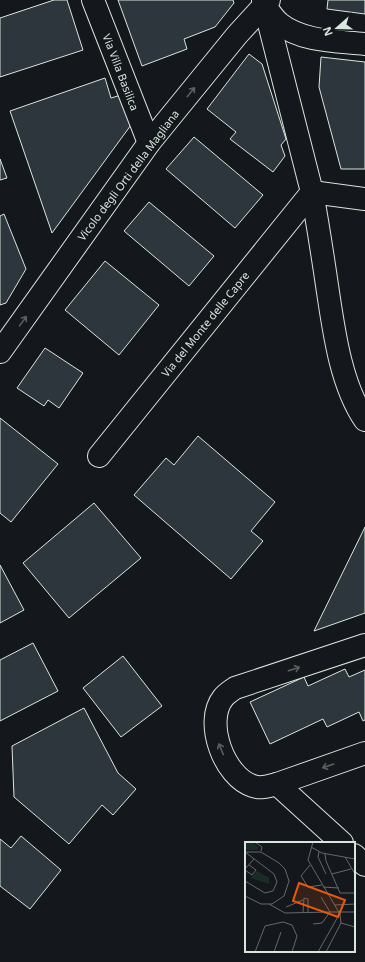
<svg xmlns="http://www.w3.org/2000/svg" width="365" height="962" font-family="'Noto Sans',sans-serif">
<style>
.building{fill:#2c363c;stroke:#d8e6dc}
.lines{fill:none;stroke-linecap:round;stroke-linejoin:round}
.minor-casing{stroke:#d8e6dc;stroke-width:24}
.minor{stroke:#14181c;stroke-width:22}
.oneway{stroke:#59605f}
.labels{text-anchor:middle;dominant-baseline:central;stroke-width:3;stroke-linejoin:round;paint-order:stroke}
.street-label{font-size:11px;fill:#d8e6dc;stroke:#14181c}
.inset-road{fill:none;stroke:#626a69;stroke-width:1}
.view{fill:#e8590c;fill-opacity:0.15;stroke:#e8590c;stroke-width:2}
.inset-edge{fill:none;stroke:#d8e6dc;stroke-width:2}
</style>
<rect width="100%" height="100%" fill="#14181c"/>
<g class="building">
<path d="M54 0H67L83 50 0 77V18Z"/>
<path d="M118 0H233L234 3 215 27 184 39 187 49 142 66Z"/>
<path d="M328 0H365V14L327 9Z"/>
<path d="M249 54 262 64 286 139 281 145 285 156 273 172 230 139 236 132 207 109Z"/>
<path d="M321 57 365 62V169H341L319 87Z"/>
<path d="M105 78 111 98 121 95 131 125 52 233 10 111Z"/>
<path d="M194 137 263 195 235 228 166 169Z"/>
<path d="M0 159 7 178 0 180Z"/>
<path d="M149 202 214 256 189 286 124 231Z"/>
<path d="M4 214 26 269 6 303 0 305V216Z"/>
<path d="M105 261 159 305 119 355 65 310Z"/>
<path d="M45 348 83 373 59 408 48 400 44 406 17 388Z"/>
<path d="M0 418 58 464 11 522 0 513Z"/>
<path d="M198 436 275 502 251 531 263 541 231 579 134 495 166 458 174 465Z"/>
<path d="M94 503 141 558 69 618 23 563Z"/>
<path d="M365 527V613L314 631Z"/>
<path d="M0 565 24 610 0 623Z"/>
<path d="M33 643 58 691 0 721V660Z"/>
<path d="M123 656 162 706 121 737 83 688Z"/>
<path d="M345 669 349 677 365 670V720L363 721 359 712 327 727 323 719 270 744 250 702 304 677 308 686Z"/>
<path d="M84 708 118 773 136 789 113 815 102 805 69 844 14 797 12 746Z"/>
<path d="M21 836 61 870 30 909 0 886V839L11 848Z"/>
</g>
<g class="lines">
<defs>
<g id="minor">
<path d="M93 0 149 143"/>
<path d="M266 7C270 13 274 19 280 24 303 42 337 41 365 44"/>
<path d="M365 199 312 192C318 225 323 258 328 292 334 332 341 385 365 420"/>
<path d="M0 352 149 143 237 35 269 0"/>
<path d="M99 456 312 192 264 4 263 0"/>
<path d="M365 645 235 688C231 691 226 694 223 698 204 722 224 777 253 786 261 789 269 786 277 784L365 753"/>
<path d="M277 784 342 843"/>
<path d="M354 855 365 865"/>
</g>
</defs>
<use href="#minor" class="minor-casing"/>
<use href="#minor" class="minor"/>
</g>
<defs><path id="oneway-shaft" d="M-6 0H5M1.5-3L5.5 0L1.5 3" fill="none" stroke-width="1.6" stroke-linecap="round" stroke-linejoin="round"/></defs>
<g class="oneway">
<use href="#oneway-shaft" transform="translate(191 92) rotate(-51)"/>
<use href="#oneway-shaft" transform="translate(23 321) rotate(-54)"/>
<use href="#oneway-shaft" transform="translate(294 669) rotate(-18)"/>
<use href="#oneway-shaft" transform="translate(221 749) rotate(-112)"/>
<use href="#oneway-shaft" transform="translate(328 766) rotate(161)"/>
</g>
<g class="labels">
<g class="street-label">
<text transform="translate(121 72) rotate(69)">Via Villa Basilica</text>
<text transform="translate(128 175) rotate(-53)">Vicolo degli Orti della Magliana</text>
<text transform="translate(205 324) rotate(-51)">Via del Monte delle Capre</text>
</g>
</g>
<g transform="translate(245 842)">
<rect width="110" height="110" fill="#14181c"/>
<path d="M1 0H7L14 5 12 8H0ZM12 29 24 36V42L6 36Z" fill="#1a2d24"/>
<path class="inset-road" d="M10 0 17 5 16 9M68 0 63 18 95 72 96 81 81 110M66 5 77 11 110 17M0 10H16L34 21 40 27 44 39 39 54 27 62H16L0 54M0 10 29 32 32 40 28 49 20 51 0 39M74 10 73 15 81 32M80 12 81 19 95 51H110M100 15 110 32M65 23 56 34 63 45 77 43M0 27 9 17M0 28 7 33 11 28 4 23M87 32 106 27M78 45 94 46M76 55 85 70H110M24 62 40 71 85 70 77 81 68 82M90 63 110 62M41 65 58 58M58 70 59 56 63 57V70M96 81 110 85M10 110 20 84 38 80 47 83 52 94 47 110M29 110 36 90M73 110 95 71"/>
<path class="view" d="M54 41 100 58 93 75 48 59Z"/>
<rect width="110" height="110" class="inset-edge"/>
</g>
<g transform="translate(337 28) rotate(250)" stroke="#14181c" stroke-width="3" paint-order="stroke">
<path d="M0-3L7 15L0 10L-7 15Z" fill="#d8e6dc"/>
<text y="-6" font-size="11" font-weight="bold" text-anchor="middle" fill="#d8e6dc">N</text>
</g>
</svg>
